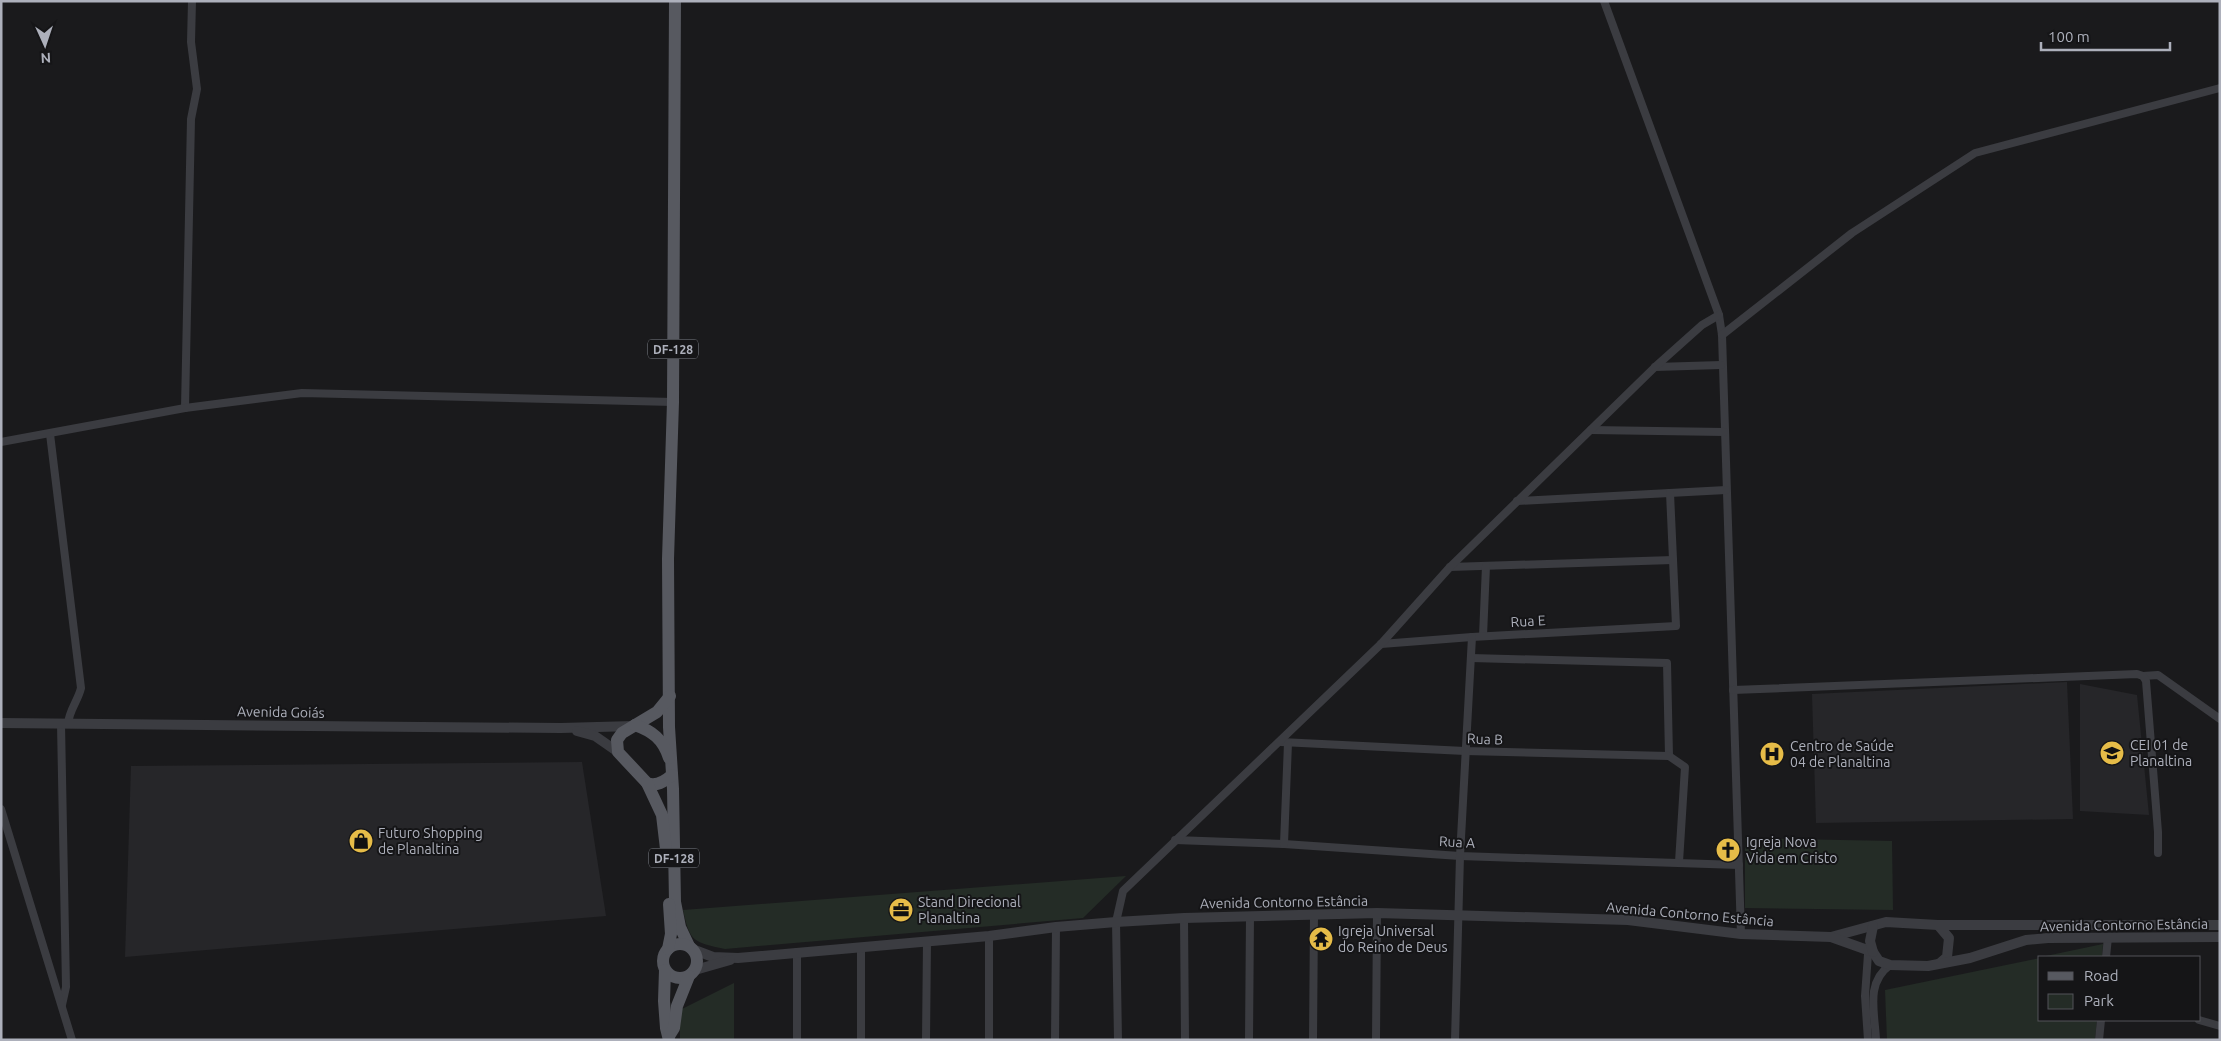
<svg xmlns="http://www.w3.org/2000/svg" width="2221" height="1041" font-family="Ubuntu,sans-serif">
<style>
.built{fill:#262629}
.green{fill:#242c26}
.lines{fill:none;stroke-linecap:round;stroke-linejoin:round}
.minor{stroke:#3b3c41;stroke-width:8}
.tertiary{stroke:#3b3c41;stroke-width:10}
.primary{stroke:#575960;stroke-width:12}
.labels{text-anchor:middle;dominant-baseline:central;stroke-width:4;stroke-linejoin:round;paint-order:stroke}
.shield{fill:#151517;stroke:#7f828a;stroke-width:1}
.shield-label{font-size:12px;font-weight:bold;fill:#adb0bb}
.street-label{font-size:14px;fill:#adb0bb;stroke:#151517}
.poi-label{font-size:14px;fill:#adb0bb;stroke:#151517;text-anchor:start}
</style>
<rect width="100%" height="100%" fill="#1a1a1c"/>
<g class="built">
<path d="M2067 682 2073 819 1816 823 1812 694Z"/>
<path d="M2080 684 2137 695 2149 815 2080 811Z"/>
<path d="M582 762 606 916 125 957 131 766Z"/>
</g>
<g class="green">
<path d="M1745 838 1892 841 1893 910 1745 908Z"/>
<path d="M1126 876 1083 918 725 949C693 942 690 942 683 910Z"/>
<path d="M2103 944 2102 957H2041Z"/>
<path d="M2040 958V1020H2097L2095 1040H1887L1885 990Z"/>
<path d="M734 983V1040H680V1010Z"/>
</g>
<g class="lines">
<g class="minor">
<path d="M1604 1 1719 315 1722 335 1741 934"/>
<path d="M1722 335 1852 233 1975 153 2220 88"/>
<path d="M1655 367 1721 365"/>
<path d="M185 408 191 119 197 89 191 42 192 1"/>
<path d="M1591 430 1724 432"/>
<path d="M50 434 81 688C78 701 69 710 68 724"/>
<path d="M1 442 185 408 302 393 673 402"/>
<path d="M1517 501 1726 490"/>
<path d="M1450 567 1673 560"/>
<path d="M1483 636 1486 566"/>
<path d="M1381 644 1472 637 1676 626 1670 493"/>
<path d="M1471 658 1667 663 1669 756"/>
<path d="M2143 676 2158 675 2220 719"/>
<path d="M1733 690 2137 674 2143 676 2146 681 2158 832V853"/>
<path d="M61 724 66 987 62 1005"/>
<path d="M1281 742 1465 751 1669 756 1685 767 1679 862"/>
<path d="M1 809 72 1040"/>
<path d="M1175 840 1284 844 1460 856 1739 865"/>
<path d="M1284 844 1288 743"/>
<path d="M1184 918 1185 1040"/>
<path d="M797 952V1040"/>
<path d="M2106 957 2108 937"/>
<path d="M2199 1020 2220 1026"/>
<path d="M861 1040V947"/>
<path d="M926 1040 927 941"/>
<path d="M989 1040V936"/>
<path d="M1055 1040 1056 927"/>
<path d="M1118 1040 1116 922 1123 891 1381 644 1450 567 1655 367 1702 325 1719 315"/>
<path d="M1249 1040 1250 916"/>
<path d="M1313 1040 1314 915"/>
<path d="M1376 1040 1377 913"/>
<path d="M1455 1040 1460 856 1472 637"/>
<path d="M1868 1040 1865 996 1868 954 1873 952"/>
<path d="M1876 1040C1875 1013 1865 983 1890 965"/>
<path d="M2099 1040 2101 1020"/>
</g>
<g class="tertiary">
<path d="M1 723 422 727 561 728 634 726"/>
<path d="M577 731 595 736 618 752"/>
<path d="M1938 925 1949 938 1947 957 1940 963"/>
<path d="M1831 937 1886 922 1938 925H2220"/>
<path d="M692 949 713 957 738 958 989 936 1056 927 1116 922 1184 918 1377 913 1628 920 1741 934 1831 937 1873 952 1879 961 1890 965 1928 966 1970 958 2026 940 2048 938 2220 937"/>
<path d="M1873 952 1870 941 1873 926"/>
<path d="M695 970 730 960"/>
</g>
<g class="primary">
<path d="M675 1 673 402 668 559 669 727 673 789 675 902 680 927 689 946"/>
<path d="M670 696 657 712 622 733 617 740 618 752 647 783C656 787 664 782 672 775"/>
<path d="M635 725C652 731 663 739 669 758"/>
<path d="M647 783 662 815 666 849"/>
<circle cx="680" cy="961" r="17"/>
<path d="M668 949 671 934 669 904"/>
<path d="M665 970 664 1001 666 1028 669 1040"/>
<path d="M669 1036 674 1028 677 1006 689 976"/>
</g>
</g>
<defs>
<symbol id="school-disc" viewBox="-11 -11 22 22"><circle r="9.5" fill="#e6bc48" stroke="#151517"/><path d="M0-5L7-2L0 1L-7-2ZM-4 1L0 2.5L4 1V4Q0 6-4 4Z" fill="#111"/></symbol>
<symbol id="hospital-disc" viewBox="-11 -11 22 22"><circle r="9.5" fill="#e6bc48" stroke="#151517"/><path d="M-5-5h3v3.5h4V-5h3V5h-3V1.5h-4V5h-3Z" fill="#111"/></symbol>
<symbol id="shop-disc" viewBox="-11 -11 22 22"><circle r="9.5" fill="#e6bc48" stroke="#151517"/><path d="M-5-2.5h2.3a2.7 3.5 0 0 1 5.4 0H5L5.5 6h-11ZM-1.5-2.5h3a1.5 2.3 0 0 0-3 0Z" fill="#111"/></symbol>
<symbol id="church-disc" viewBox="-11 -11 22 22"><circle r="9.5" fill="#e6bc48" stroke="#151517"/><path d="M-1.2-6h2.4v3.5h3.3v2.4h-3.3V6h-2.4V-.1h-3.3v-2.4h3.3Z" fill="#111"/></symbol>
<symbol id="office-disc" viewBox="-11 -11 22 22"><circle r="9.5" fill="#e6bc48" stroke="#151517"/><path d="M-6-3h4V-5.5h4V-3h4V5H-6ZM-1-4.5V-3h2v-1.5ZM-6 0V1H6V0Z" fill="#111"/></symbol>
<symbol id="temple-disc" viewBox="-11 -11 22 22"><circle r="9.5" fill="#e6bc48" stroke="#151517"/><path d="M0-6L5-2H3V0L6.5 2.5H4V6H1.5V3h-3V6H-4V2.5H-6.5L-3 0V-2H-5Z" fill="#111"/></symbol>
</defs>
<g fill-rule="evenodd">
<use href="#school-disc" x="2098" y="739" width="28" height="28"/>
<use href="#hospital-disc" x="1758" y="740" width="28" height="28"/>
<use href="#shop-disc" x="347" y="827" width="28" height="28"/>
<use href="#church-disc" x="1714" y="836" width="28" height="28"/>
<use href="#office-disc" x="887" y="896" width="28" height="28"/>
<use href="#temple-disc" x="1307" y="925" width="28" height="28"/>
</g>
<g class="labels">
<g class="shield">
<rect x="648" y="339.5" width="50" height="19" rx="4"/>
<rect x="649" y="848.5" width="50" height="19" rx="4"/>
</g>
<g class="shield-label">
<text x="673" y="349">DF-128</text>
<text x="674" y="858">DF-128</text>
</g>
<g class="street-label">
<text transform="translate(1528 621) rotate(-3)">Rua E</text>
<text transform="translate(281 712) rotate(1)">Avenida Goiás</text>
<text transform="translate(1485 739) rotate(2)">Rua B</text>
<text transform="translate(1457 842) rotate(3)">Rua A</text>
<text transform="translate(1284 902) rotate(-1)">Avenida Contorno Estância</text>
<text transform="translate(1690 914) rotate(5)">Avenida Contorno Estância</text>
<text transform="translate(2124 925) rotate(-1)">Avenida Contorno Estância</text>
</g>
<g class="poi-label">
<text x="2130" y="745">CEI 01 de<tspan x="2130" dy="16">Planaltina</tspan></text>
<text x="1790" y="746">Centro de Saúde<tspan x="1790" dy="16">04 de Planaltina</tspan></text>
<text x="378" y="833">Futuro Shopping<tspan x="378" dy="16">de Planaltina</tspan></text>
<text x="1746" y="842">Igreja Nova<tspan x="1746" dy="16">Vida em Cristo</tspan></text>
<text x="918" y="902">Stand Direcional<tspan x="918" dy="16">Planaltina</tspan></text>
<text x="1338" y="931">Igreja Universal<tspan x="1338" dy="16">do Reino de Deus</tspan></text>
</g>
</g>
<rect width="2221" height="1041" fill="none" stroke="#adb0bb" stroke-width="5"/>
<rect x="2038" y="956" width="162" height="65" fill="#151517" stroke="#525359"/>
<rect x="2048" y="972" width="25" height="8" fill="#575960" stroke="#525359"/>
<text x="2084" y="981" font-size="15" fill="#adb0bb">Road</text>
<rect x="2048" y="994" width="25" height="15" fill="#242c26" stroke="#525359"/>
<text x="2084" y="1006" font-size="15" fill="#adb0bb">Park</text>
<g transform="translate(45 45) rotate(177)" stroke="#151517" stroke-width="4" paint-order="stroke">
<path d="M0-4L9 19L0 12L-9 19Z" fill="#adb0bb"/>
<text y="-8" font-size="14" font-weight="bold" text-anchor="middle" fill="#adb0bb">N</text>
</g>
<path d="M2041 42v8h129v-8" fill="none" stroke="#adb0bb" stroke-width="2.5"/>
<text x="2048" y="42" font-size="15" fill="#adb0bb" stroke="#151517" stroke-width="4" paint-order="stroke">100 m</text>
</svg>
